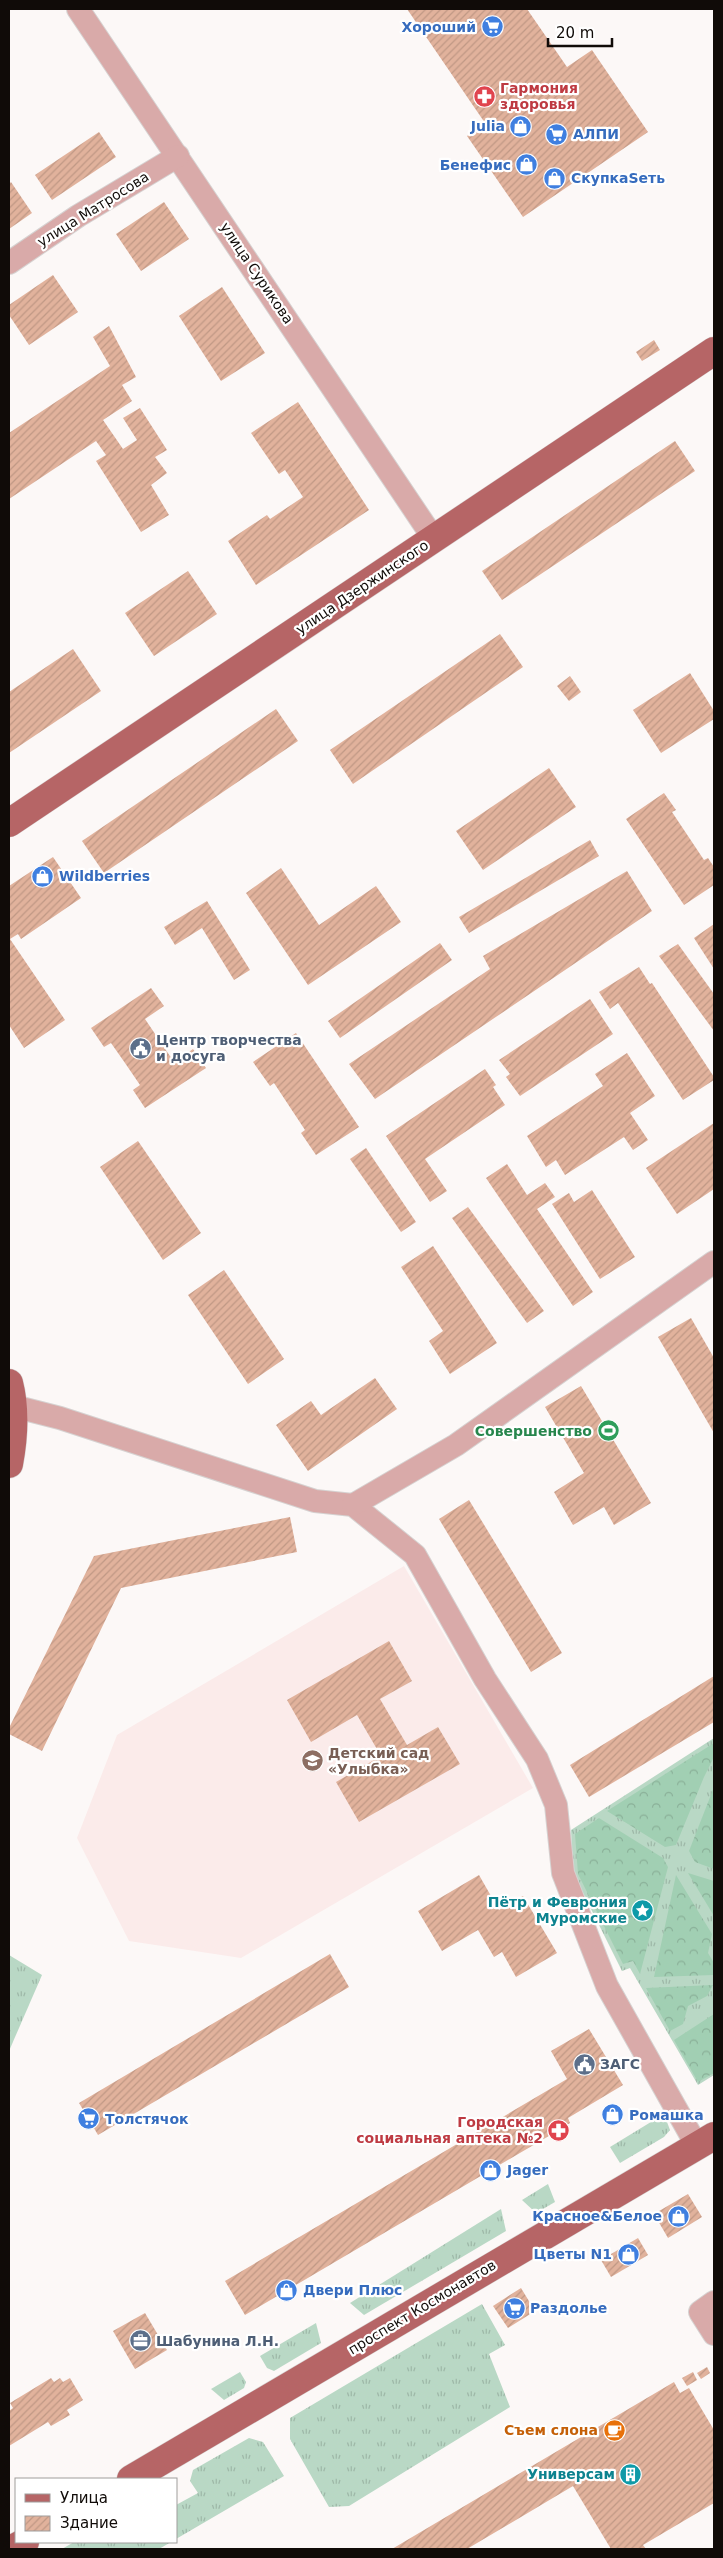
<svg xmlns="http://www.w3.org/2000/svg" width="723" height="2558" font-family="'DejaVu Sans',sans-serif">
<style>
.education{fill:#fbebea}
.grass{fill:url(#grass-tufts)}
.forest{fill:url(#forest-crowns)}
.building{fill:url(#building-hatch)}
.lines{fill:none;stroke-linecap:round;stroke-linejoin:round}
.minor-casing{stroke:#d6d2d1;stroke-width:24}
.major-casing{stroke:#d6d2d1;stroke-width:29}
.minor{stroke:#d9aaa9;stroke-width:22}
.major{stroke:#b66566;stroke-width:28}
.labels{text-anchor:middle;dominant-baseline:central;stroke-width:4.5;stroke-linejoin:round;paint-order:stroke}
.shop-label{font-size:14px;font-weight:bold;fill:#366cbe;stroke:#fff;text-anchor:start}
.health-label{font-size:14px;font-weight:bold;fill:#be3a42;stroke:#fff;text-anchor:start}
.street-label{font-size:14px;fill:#100b08;stroke:#fff}
.service-label{font-size:14px;font-weight:bold;fill:#4e5e75;stroke:#fff;text-anchor:start}
.leisure-label{font-size:14px;font-weight:bold;fill:#27864d;stroke:#fff;text-anchor:end}
.education-label{font-size:14px;font-weight:bold;fill:#785e54;stroke:#fff;text-anchor:start}
.culture-label{font-size:14px;font-weight:bold;fill:#0d838f;stroke:#fff;text-anchor:end}
.food-label{font-size:14px;font-weight:bold;fill:#c56008;stroke:#fff;text-anchor:end}
</style>
<defs>
<pattern id="grass-tufts" width="24" height="20" patternUnits="userSpaceOnUse" patternTransform="scale(1.25)"><rect width="24" height="20" fill="#b9d8c5"/><path d="M3 7l-1-3M5 7V3M7 7l1-3M15 17l-1-3M17 17v-4M19 17l1-3" fill="none" stroke="#9eb8a8"/></pattern>
<pattern id="forest-crowns" width="20" height="18" patternUnits="userSpaceOnUse" patternTransform="scale(1.25)"><rect width="20" height="18" fill="#a1cfb3"/><path d="M2 6a3 3 0 1 1 6 0M12 15a3 3 0 1 1 6 0" fill="none" stroke="#8ab098"/></pattern>
<pattern id="building-hatch" width="6" height="6" patternUnits="userSpaceOnUse" patternTransform="scale(1.25)"><rect width="6" height="6" fill="#e1b29c"/><path d="M-1 1l2-2M0 6l6-6M5 7l2-2" fill="none" stroke="#c09885"/></pattern>
</defs>
<rect width="100%" height="100%" fill="#fcf8f7"/>
<path class="education" d="M404 1566 533 1788 241 1958 129 1941 77 1838 117 1735Z"/>
<g class="grass">
<path d="M714 1738V2075L698 2085 630 1968 622 1971 573 1873 571 1830Z"/>
<path d="M9 1955 42 1975 9 2051Z"/>
<path d="M664 2114 670 2130 664 2137 620 2163 610 2147Z"/>
<path d="M548 2184 555 2202 536 2213 522 2200Z"/>
<path d="M501 2209 506 2231 364 2315 350 2303Z"/>
<path d="M482 2304 505 2345 489 2354 510 2407 349 2506 329 2507 290 2439V2418Z"/>
<path d="M316 2323 321 2343 274 2371 267 2368 260 2356Z"/>
<path d="M240 2372 246 2382 244 2388 224 2400 211 2389Z"/>
<path d="M249 2438 263 2442 284 2476 176 2539V2505L198 2493 190 2481 193 2470Z"/>
<path d="M74 2542H171L159 2549H62Z"/>
</g>
<g class="forest">
<path d="M714 1743V1757L704 1777 676 1845 665 1847 607 1811Z"/>
<path d="M714 1787V1869L695 1862 689 1851Z"/>
<path d="M599 1818 663 1858 668 1867 640 1974 633 1961 623 1964 578 1874 575 1834Z"/>
<path d="M688 1873 714 1881V1916Z"/>
<path d="M676 1875 712 1934 708 1953 714 1963V1975L654 1977Z"/>
<path d="M713 1985 707 1996 688 2006 683 2024 670 2031 646 1988Z"/>
<path d="M714 2014V2073L698 2082 674 2040Z"/>
</g>
<g class="building">
<path d="M407 9H527L567 67 592 50 648 132 523 217 467 136 485 123Z"/>
<path d="M99 132 116 157 52 200 35 175Z"/>
<path d="M11 182 32 213 9 229V184Z"/>
<path d="M164 202 189 239 141 271 116 234Z"/>
<path d="M53 275 78 312 29 345 9 315V305Z"/>
<path d="M222 287 265 353 221 381 179 316Z"/>
<path d="M109 326 136 377 122 385 132 401 103 420 123 449 137 440 123 418 140 408 167 450 155 457 167 473 151 485 169 515 141 532 96 461 106 455 96 441 9 499V433L110 366 93 337Z"/>
<path d="M654 340 660 350 642 361 636 352Z"/>
<path d="M298 402 369 510 256 585 228 541 267 515 270 519 303 497 285 470 279 474 251 433Z"/>
<path d="M675 441 695 471 502 600 482 571Z"/>
<path d="M188 571 217 614 154 656 125 613Z"/>
<path d="M500 634 523 667 353 784 330 750Z"/>
<path d="M73 649 101 691 9 753V692Z"/>
<path d="M690 673 714 711V719L661 753 633 710Z"/>
<path d="M570 676 581 692 569 701 557 686Z"/>
<path d="M276 709 298 741 104 873 82 841Z"/>
<path d="M549 768 576 807 483 870 456 831Z"/>
<path d="M664 793 676 810 672 812 704 860 708 858 714 867V885L684 905 626 819Z"/>
<path d="M590 840 599 856 469 933 459 917Z"/>
<path d="M53 857 81 898 21 939 18 934 10 939 65 1020 24 1048 9 1025V886Z"/>
<path d="M281 868 319 925 376 886 401 922 308 985 246 893Z"/>
<path d="M627 871 652 911 375 1099 349 1064 490 969 483 956Z"/>
<path d="M207 901 250 970 234 980 202 928 175 945 164 927Z"/>
<path d="M714 924V969L694 938Z"/>
<path d="M440 943 452 960 340 1038 328 1021Z"/>
<path d="M678 944 714 994V1031L659 956Z"/>
<path d="M639 967 650 984 652 983 714 1077V1080L683 1100 618 1003 610 1009 599 992Z"/>
<path d="M151 988 164 1006 145 1019 174 1062 193 1049 206 1068 145 1108 133 1090 140 1085 125 1063 111 1043 104 1047 91 1028Z"/>
<path d="M590 999 613 1034 520 1096 506 1077 510 1074 499 1060Z"/>
<path d="M296 1033 359 1127 316 1155 301 1133 305 1130 274 1083 270 1086 253 1062Z"/>
<path d="M627 1053 655 1096 630 1113 648 1140 633 1150 624 1137 565 1175 556 1160 546 1167 527 1136 603 1086 595 1074Z"/>
<path d="M485 1069 496 1085 493 1087 505 1105 425 1159 447 1191 430 1202 386 1136Z"/>
<path d="M714 1123V1189L677 1214 646 1168Z"/>
<path d="M138 1141 201 1233 163 1260 100 1167Z"/>
<path d="M366 1148 416 1222 401 1232 350 1159Z"/>
<path d="M507 1164 527 1195 545 1183 555 1197 537 1209 593 1292 573 1306 486 1178Z"/>
<path d="M592 1190 635 1257 600 1279 552 1204 569 1193 574 1202Z"/>
<path d="M468 1207 544 1311 527 1323 452 1218Z"/>
<path d="M433 1246 497 1343 450 1374 429 1341 443 1331 401 1267Z"/>
<path d="M224 1270 284 1359 248 1384 188 1295Z"/>
<path d="M691 1318 714 1358V1433L658 1337Z"/>
<path d="M375 1378 397 1409 308 1471 276 1425 311 1401 321 1415Z"/>
<path d="M581 1386 651 1503 614 1525 604 1507 573 1525 554 1492 584 1473 545 1407Z"/>
<path d="M469 1500 562 1653 531 1672 439 1519Z"/>
<path d="M290 1517 297 1552 121 1588 42 1751 9 1734V1728L94 1556Z"/>
<path d="M389 1641 412 1681 380 1699 407 1745 438 1727 460 1764 359 1822 336 1782 381 1756 357 1715 311 1742 287 1700Z"/>
<path d="M714 1676V1722L589 1797 570 1765Z"/>
<path d="M479 1875 499 1910 523 1896 557 1953 516 1977 502 1952 494 1957 478 1930 442 1951 418 1911Z"/>
<path d="M330 1954 349 1987 98 2135 79 2103Z"/>
<path d="M589 2029 623 2085 568 2118 570 2123 559 2130 245 2315 225 2281 567 2079 551 2051Z"/>
<path d="M688 2194 702 2217 668 2238 654 2214Z"/>
<path d="M638 2238 648 2255 611 2277 601 2260Z"/>
<path d="M521 2288 535 2311 508 2328 493 2306Z"/>
<path d="M145 2313 167 2350 135 2369 113 2331Z"/>
<path d="M707 2367 710 2373 701 2379 697 2373Z"/>
<path d="M693 2372 697 2380 687 2386 682 2378Z"/>
<path d="M51 2378 54 2382 60 2378 63 2382 70 2378 83 2400 67 2410 70 2415 51 2426 48 2422 9 2446V2411L13 2408 10 2403Z"/>
<path d="M674 2382 680 2393 689 2388 714 2430V2503L643 2545 646 2549H611L573 2486 467 2549H392Z"/>
</g>
<g class="lines">
<defs>
<g id="minor">
<path d="M78 9 434 539"/>
<path d="M9 263 78 216 178 156"/>
<path d="M13 1406 60 1418 315 1501 353 1505 415 1555 485 1679 537 1759 556 1805 563 1873 607 1986 697 2146"/>
<path d="M353 1505 456 1445 714 1262"/>
<path d="M714 2302 700 2312 714 2334"/>
</g>
<g id="major">
<path d="M9 823 714 351"/>
<path d="M9 1383C16 1410 14 1437 9 1464"/>
<path d="M131 2479 714 2136"/>
<path d="M12 2549 25 2542"/>
</g>
</defs>
<use href="#minor" class="minor-casing"/>
<use href="#major" class="major-casing"/>
<use href="#minor" class="minor"/>
<use href="#major" class="major"/>
</g>
<defs>
<symbol id="supermarket-disc" viewBox="-11 -11 22 22"><circle r="9.5" fill="#3f7fe0" stroke="#fff"/><path d="M-6-5.5h2.5l.6 2H6L4.5 2H-2.5L-4.4-4H-6ZM-1.5 3.2a1.3 1.3 0 1 0 .1 0ZM3 3.2a1.3 1.3 0 1 0 .1 0Z" fill="#fff"/></symbol>
<symbol id="pharmacy-disc" viewBox="-11 -11 22 22"><circle r="9.5" fill="#e0444e" stroke="#fff"/><path d="M-2-6h4v4h4v4h-4v4h-4v-4h-4v-4h4Z" fill="#fff"/></symbol>
<symbol id="shop-disc" viewBox="-11 -11 22 22"><circle r="9.5" fill="#3f7fe0" stroke="#fff"/><path d="M-5-2.5h2.3a2.7 3.5 0 0 1 5.4 0H5L5.5 6h-11ZM-1.5-2.5h3a1.5 2.3 0 0 0-3 0Z" fill="#fff"/></symbol>
<symbol id="civic-disc" viewBox="-11 -11 22 22"><circle r="9.5" fill="#5c6f8a" stroke="#fff"/><path d="M-.6-6.5H3V-4.5H.6V-3L4-1V1h2V6H-6V1h2V-1L-.6-3ZM-1.2 2.5V6h2.4V2.5Z" fill="#fff"/></symbol>
<symbol id="stadium-disc" viewBox="-11 -11 22 22"><circle r="9.5" fill="#2e9e5b" stroke="#fff"/><path d="M0-5a6.5 5 0 1 0 0 10a6.5 5 0 1 0 0-10ZM-3.5-1.8h7v3.6h-7Z" fill="#fff"/></symbol>
<symbol id="school-disc" viewBox="-11 -11 22 22"><circle r="9.5" fill="#8d6e63" stroke="#fff"/><path d="M0-5L7-2L0 1L-7-2ZM-4 1L0 2.5L4 1V4Q0 6-4 4Z" fill="#fff"/></symbol>
<symbol id="sight-disc" viewBox="-11 -11 22 22"><circle r="9.5" fill="#0f9aa8" stroke="#fff"/><path d="M0-6L1.8-2.2L6-1.7L2.9 1.2L3.7 5.4L0 3.3L-3.7 5.4L-2.9 1.2L-6-1.7L-1.8-2.2Z" fill="#fff"/></symbol>
<symbol id="office-disc" viewBox="-11 -11 22 22"><circle r="9.5" fill="#5c6f8a" stroke="#fff"/><path d="M-6-3h4V-5.5h4V-3h4V5H-6ZM-1-4.5V-3h2v-1.5ZM-6 0V1H6V0Z" fill="#fff"/></symbol>
<symbol id="cafe-disc" viewBox="-11 -11 22 22"><circle r="9.5" fill="#e8710a" stroke="#fff"/><path d="M-5.5-4.5H6V0H3Q3 3.5 0 3.5H-2.5Q-5.5 3.5-5.5 0ZM3-3.2v2h1.7v-2ZM-6 4.5H4V6H-6Z" fill="#fff"/></symbol>
<symbol id="building-disc" viewBox="-11 -11 22 22"><circle r="9.5" fill="#0f9aa8" stroke="#fff"/><path d="M-4-6H4V6H1V3H-1V6H-4ZM-2.5-4.3h1.7v1.8h-1.7ZM.8-4.3h1.7v1.8H.8ZM-2.5-1h1.7V.8h-1.7ZM.8-1h1.7V.8H.8Z" fill="#fff"/></symbol>
</defs>
<g fill-rule="evenodd">
<use href="#supermarket-disc" x="480" y="14" width="25" height="25"/>
<use href="#pharmacy-disc" x="472" y="84" width="25" height="25"/>
<use href="#shop-disc" x="508" y="114" width="25" height="25"/>
<use href="#supermarket-disc" x="544" y="122" width="25" height="25"/>
<use href="#shop-disc" x="514" y="152" width="25" height="25"/>
<use href="#shop-disc" x="542" y="166" width="25" height="25"/>
<use href="#shop-disc" x="30" y="864" width="25" height="25"/>
<use href="#civic-disc" x="128" y="1036" width="25" height="25"/>
<use href="#stadium-disc" x="596" y="1418" width="25" height="25"/>
<use href="#school-disc" x="300" y="1748" width="25" height="25"/>
<use href="#sight-disc" x="630" y="1898" width="25" height="25"/>
<use href="#civic-disc" x="572" y="2052" width="25" height="25"/>
<use href="#shop-disc" x="600" y="2102" width="25" height="25"/>
<use href="#supermarket-disc" x="76" y="2106" width="25" height="25"/>
<use href="#pharmacy-disc" x="546" y="2118" width="25" height="25"/>
<use href="#shop-disc" x="478" y="2158" width="25" height="25"/>
<use href="#shop-disc" x="666" y="2204" width="25" height="25"/>
<use href="#shop-disc" x="616" y="2242" width="25" height="25"/>
<use href="#shop-disc" x="274" y="2278" width="25" height="25"/>
<use href="#supermarket-disc" x="502" y="2296" width="25" height="25"/>
<use href="#office-disc" x="128" y="2328" width="25" height="25"/>
<use href="#cafe-disc" x="602" y="2418" width="25" height="25"/>
<use href="#building-disc" x="618" y="2462" width="25" height="25"/>
</g>
<g class="labels">
<g class="shop-label">
<text x="476" y="27" text-anchor="end">Хороший</text>
<text x="505" y="126" text-anchor="end">Julia</text>
<text x="573" y="134">АЛПИ</text>
<text x="511" y="165" text-anchor="end">Бенефис</text>
<text x="571" y="178">СкупкаSеть</text>
<text x="59" y="876">Wildberries</text>
<text x="629" y="2115">Ромашка</text>
<text x="105" y="2119">Толстячок</text>
<text x="507" y="2170">Jager</text>
<text x="662" y="2216" text-anchor="end">Красное&amp;Белое</text>
<text x="612" y="2254" text-anchor="end">Цветы N1</text>
<text x="303" y="2290">Двери Плюс</text>
<text x="530" y="2308">Раздолье</text>
</g>
<g class="health-label">
<text x="500" y="88">Гармония<tspan x="500" dy="16">здоровья</tspan></text>
<text x="543" y="2122" text-anchor="end">Городская<tspan x="543" dy="16">социальная аптека №2</tspan></text>
</g>
<g class="street-label">
<text transform="translate(93 209) rotate(-32)">улица Матросова</text>
<text transform="translate(257 273) rotate(56)">улица Сурикова</text>
<text transform="translate(362 587) rotate(-34)">улица Дзержинского</text>
<text transform="translate(422 2307) rotate(-31)">проспект Космонавтов</text>
</g>
<g class="service-label">
<text x="156" y="1040">Центр творчества<tspan x="156" dy="16">и досуга</tspan></text>
<text x="600" y="2064">ЗАГС</text>
<text x="156" y="2341">Шабунина Л.Н.</text>
</g>
<g class="leisure-label">
<text x="592" y="1431">Совершенство</text>
</g>
<g class="education-label">
<text x="328" y="1753">Детский сад<tspan x="328" dy="16">«Улыбка»</tspan></text>
</g>
<g class="culture-label">
<text x="627" y="1902">Пётр и Феврония<tspan x="627" dy="16">Муромские</tspan></text>
<text x="615" y="2474">Универсам</text>
</g>
<g class="food-label">
<text x="598" y="2430">Съем слона</text>
</g>
</g>
<rect width="723" height="2558" fill="none" stroke="#100b08" stroke-width="20"/>
<rect x="15" y="2478" width="162" height="65" fill="#ffffff" stroke="#9f9d9c"/>
<rect x="25" y="2494" width="25" height="8" fill="#b66566" stroke="#9f9d9c"/>
<text x="60" y="2503" font-size="15" fill="#100b08">Улица</text>
<rect x="25" y="2516" width="25" height="15" fill="url(#building-hatch)" stroke="#9f9d9c"/>
<text x="60" y="2528" font-size="15" fill="#100b08">Здание</text>
<path d="M548 38v8h64v-8" fill="none" stroke="#100b08" stroke-width="2.5"/>
<text x="556" y="38" font-size="15" fill="#100b08" stroke="#ffffff" stroke-width="4" paint-order="stroke">20 m</text>
</svg>
